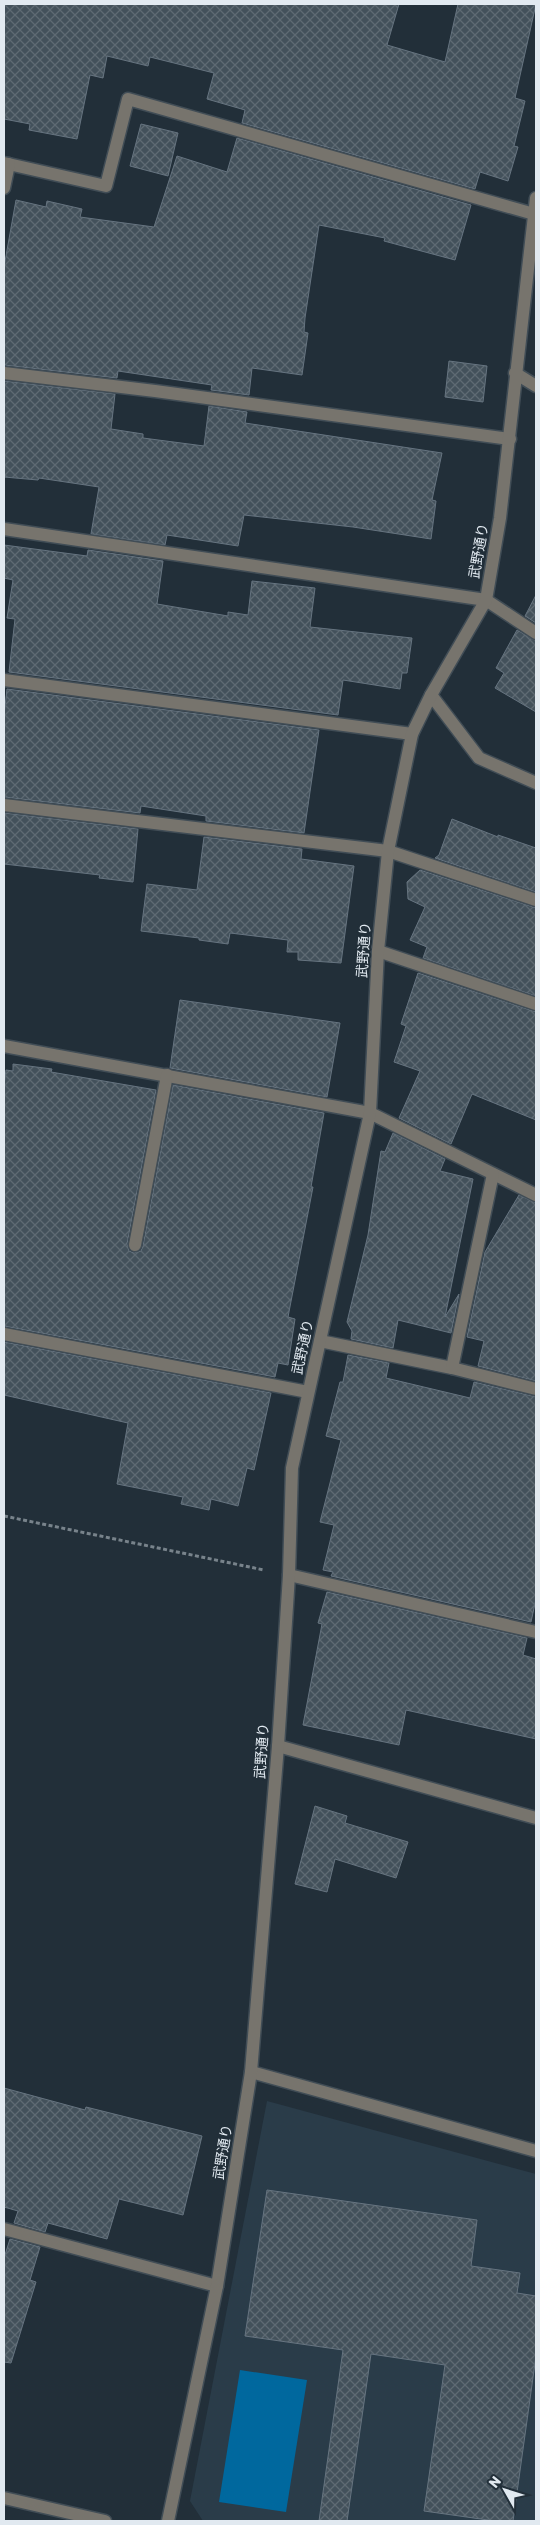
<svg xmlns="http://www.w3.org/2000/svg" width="540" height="2525" font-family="Rubik,'Noto Sans JP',sans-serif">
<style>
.built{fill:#2a3c49}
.water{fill:#00689e}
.building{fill:url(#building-cross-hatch);stroke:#667480}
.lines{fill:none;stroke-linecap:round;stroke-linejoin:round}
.minor-casing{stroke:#414d56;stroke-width:15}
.path{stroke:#78838b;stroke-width:3;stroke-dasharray:4 2.5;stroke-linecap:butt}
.minor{stroke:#77746d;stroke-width:12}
.labels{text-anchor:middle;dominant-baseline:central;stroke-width:4;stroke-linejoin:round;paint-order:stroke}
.street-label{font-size:14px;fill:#e1e9f0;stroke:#222f39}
</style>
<defs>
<pattern id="building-cross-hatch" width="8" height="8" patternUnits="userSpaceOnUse" patternTransform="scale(1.25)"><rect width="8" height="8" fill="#43515b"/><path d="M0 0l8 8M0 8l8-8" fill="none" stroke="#5e6a73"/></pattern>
</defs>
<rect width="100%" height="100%" fill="#222f39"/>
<path class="built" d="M267 2101 536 2174V2521H203L190 2501Z"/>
<path class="water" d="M240 2370 307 2380 286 2512 219 2502Z"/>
<g class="building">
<path d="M4 4H399L387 45 445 62 458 4H536L515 98 525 101 514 146 518 147 508 181 480 172 475 189 242 123 245 110 207 99 214 73 150 57 148 66 107 56 103 78 90 75 77 139 29 130 30 124 4 119Z"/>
<path d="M141 124 178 133 168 176 130 166Z"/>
<path d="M237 138 471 205 455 260 384 241 385 238 319 225 305 318 304 332 308 333 302 375 252 368 249 395 211 390 212 385 118 371 117 378 4 365V267L16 200 46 207 47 201 82 209 80 217 154 227 177 156 227 172Z"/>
<path d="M449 361 487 366 483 402 445 397Z"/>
<path d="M4 381 115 394 111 429 143 434V438L204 446 209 406 247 412 245 423 442 453 432 500 436 501 431 539 353 527 244 515 238 546 167 535 165 545 91 534 99 487 39 478 38 480 4 477Z"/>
<path d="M4 545 87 556 88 550 163 561 157 604 228 616V612L248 615 252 581 315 588 310 627 412 638 407 673H402L400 689 343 680 338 715 9 672 15 619 7 618 13 580 4 578Z"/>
<path d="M536 595V623L525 616Z"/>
<path d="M517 630 536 641V712L495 688 504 673 496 668Z"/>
<path d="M7 689 319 730 304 833 206 821V816L141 806 140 813 4 797V715Z"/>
<path d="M4 813 138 829 133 882 99 878 100 875 4 864Z"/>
<path d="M452 819 498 837V835L536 848V892L435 858 439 855Z"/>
<path d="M204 837 302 849 301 859 354 866 341 963 298 960V952H287L288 940 230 933 228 944 199 940V938L141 931 147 884 197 890Z"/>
<path d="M420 870 536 908V996L423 958 427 947 410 940 425 907 408 899 407 882Z"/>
<path d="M418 973 536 1012V1120L472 1094 451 1144 399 1118 420 1071 394 1062 406 1026 401 1024Z"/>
<path d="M180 1000 340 1023 327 1097 170 1068Z"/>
<path d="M13 1064 52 1069 51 1072 156 1090 127 1244 129 1251 134 1253 141 1251 143 1246 173 1085 324 1113 311 1187H313L288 1317 295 1319 288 1365 278 1363 275 1377 4 1326V1085L6 1070 13 1071Z"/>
<path d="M393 1133 445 1159 440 1171 473 1179 445 1317 459 1294 451 1333 398 1320 393 1348 351 1339 352 1331 347 1322 368 1235 381 1151 385 1152Z"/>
<path d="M519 1195 536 1203V1381L478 1366 484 1341 467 1337 485 1252Z"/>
<path d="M4 1342 271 1393 254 1470 247 1468 238 1506 211 1499 209 1510 181 1504 183 1497 117 1484 128 1423 4 1395Z"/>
<path d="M348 1355 389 1363 386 1378 470 1398 474 1382 536 1397V1599L531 1622 331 1576 333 1572 323 1570 334 1525 320 1522 341 1440 326 1436 340 1382H343Z"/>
<path d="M327 1592 527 1638 523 1655 536 1659V1739L406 1710 399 1745 303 1725 322 1624 318 1623Z"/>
<path d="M315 1806 347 1816 345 1823 408 1842 396 1878 335 1859 327 1892 295 1884Z"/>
<path d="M4 2088 85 2110 86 2107 202 2136 183 2215 119 2199 107 2239 48 2223 45 2232 14 2223 18 2211 4 2207Z"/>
<path d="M267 2190 477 2220 471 2266 520 2273 517 2293 536 2296V2356L513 2521H495L424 2511 445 2365 371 2354 347 2521H319L343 2350 245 2336Z"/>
<path d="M10 2239 40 2247 30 2280 36 2282 11 2363 4 2362V2258Z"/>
</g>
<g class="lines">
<defs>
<g id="minor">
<path d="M4 163 106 186 128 99 534 214"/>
<path d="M4 188 9 164"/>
<path d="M4 373 155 391 510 439"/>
<path d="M515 373 536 386"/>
<path d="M4 529 486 600 536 633"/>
<path d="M4 680 412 734"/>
<path d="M431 695 479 758 536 783"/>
<path d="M4 805 388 851 536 900"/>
<path d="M378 951 536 1004"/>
<path d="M4 1046 370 1113 536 1195"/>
<path d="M135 1245 167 1075"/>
<path d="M4 1334 308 1392"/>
<path d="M320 1341 452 1368 536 1389"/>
<path d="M452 1368 493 1174"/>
<path d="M289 1575 536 1632"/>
<path d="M278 1746 536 1818"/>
<path d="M251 2072 536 2151"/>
<path d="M4 2229 217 2286"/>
<path d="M4 2498 105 2521"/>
<path d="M168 2521 217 2286 251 2072 278 1746 289 1575 292 1468 370 1113 378 951 388 851 412 734 431 695 486 600 500 518 536 198"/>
</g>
</defs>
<use href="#minor" class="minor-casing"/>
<path class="path" d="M4 1516 264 1570"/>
<use href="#minor" class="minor"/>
</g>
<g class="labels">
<g class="street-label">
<text transform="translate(479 551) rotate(-80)">武野通り</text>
<text transform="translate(364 950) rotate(-86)">武野通り</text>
<text transform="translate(303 1347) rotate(-78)">武野通り</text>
<text transform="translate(262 1751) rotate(-86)">武野通り</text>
<text transform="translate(223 2152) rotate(-81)">武野通り</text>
</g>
</g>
<rect width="540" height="2525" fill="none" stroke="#e1e9f0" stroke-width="10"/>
<g transform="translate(505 2490) rotate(309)" stroke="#222f39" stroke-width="4" paint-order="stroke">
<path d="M0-4L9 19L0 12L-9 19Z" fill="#e1e9f0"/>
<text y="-8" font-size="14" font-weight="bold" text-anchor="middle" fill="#e1e9f0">N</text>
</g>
</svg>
